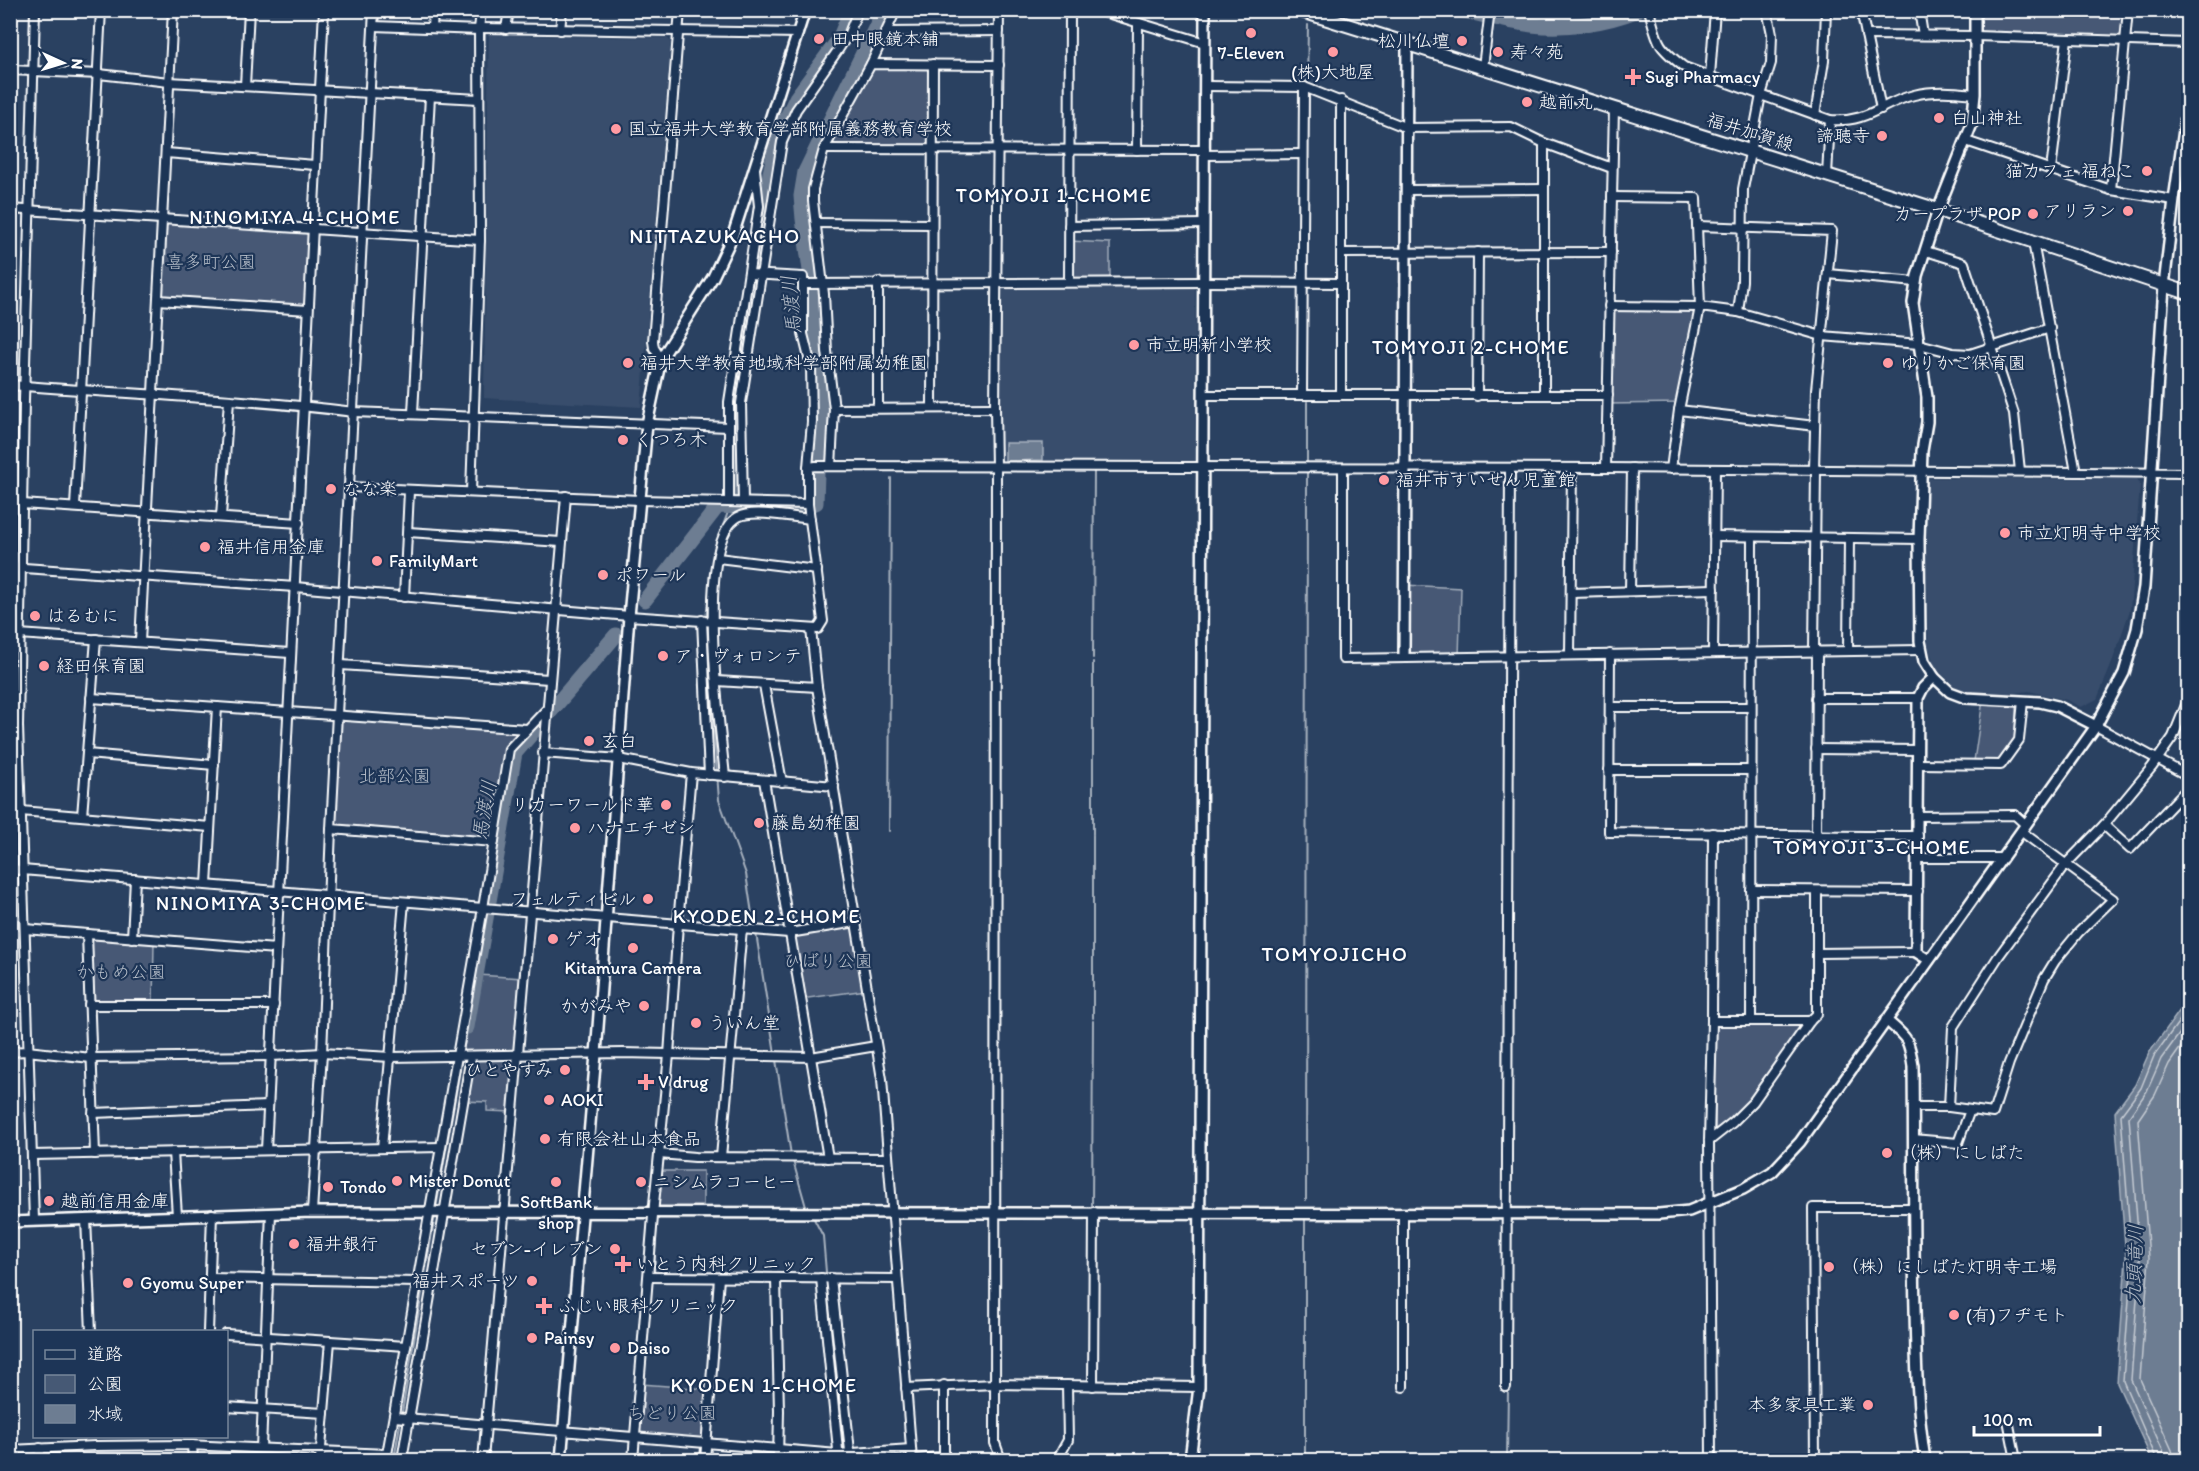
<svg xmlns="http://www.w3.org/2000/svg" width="2199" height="1471" font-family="Itim,'Klee One',sans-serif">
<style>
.built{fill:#394e6c}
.green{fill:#465975;stroke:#a2acba;stroke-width:1.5}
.water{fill:#6d7d92;stroke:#a7b1be;stroke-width:1.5}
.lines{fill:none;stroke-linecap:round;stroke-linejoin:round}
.shore{stroke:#c5cbd3;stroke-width:1.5}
.stream{stroke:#a7b1be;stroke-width:2}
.river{stroke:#6d7d92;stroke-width:15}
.minor-casing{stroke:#fff;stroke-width:12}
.tertiary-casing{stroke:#fff;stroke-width:14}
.primary-casing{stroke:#fff;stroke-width:16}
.minor{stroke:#1d3557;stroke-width:8}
.tertiary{stroke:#1d3557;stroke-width:9}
.primary{stroke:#1d3557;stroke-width:12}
.poi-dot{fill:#ff9aa2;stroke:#1d3557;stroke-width:2}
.labels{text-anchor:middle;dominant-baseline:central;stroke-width:4.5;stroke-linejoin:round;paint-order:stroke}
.poi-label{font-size:18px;fill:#fff;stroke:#1d3557;text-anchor:start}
.street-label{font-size:18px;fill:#fff;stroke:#1d3557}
.park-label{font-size:18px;fill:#b5bdc8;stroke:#1d3557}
.neighbourhood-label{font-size:20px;letter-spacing:1.5px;fill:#fff;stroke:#1d3557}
.water-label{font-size:20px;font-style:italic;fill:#b6bec8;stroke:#1d3557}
.quarter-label{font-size:21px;letter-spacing:1.5px;fill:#fff;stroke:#1d3557}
</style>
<rect width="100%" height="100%" fill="#2a4161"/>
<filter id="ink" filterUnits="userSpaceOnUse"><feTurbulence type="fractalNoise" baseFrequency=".0167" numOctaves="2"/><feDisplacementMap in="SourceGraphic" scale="12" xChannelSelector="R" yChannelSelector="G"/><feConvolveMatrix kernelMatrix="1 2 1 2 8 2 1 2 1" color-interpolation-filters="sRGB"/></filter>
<g filter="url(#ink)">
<g class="built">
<path d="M489 35 667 38 671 42 641 407 484 398Z"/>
<path d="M1000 285H1195L1196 462 1000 461Z"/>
<path d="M1929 478 2137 479 2140 485 2130 610 2110 668 2097 699 2081 707 2067 700 2029 691 1979 696 1958 689 1935 667 1928 645 1926 483Z"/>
</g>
<g class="green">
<path d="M1978 11H2125L2127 41 1978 36Z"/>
<path d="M871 64H933L932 149H824Z"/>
<path d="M166 218 311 228 307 308 161 299Z"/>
<path d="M1069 241 1110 243V279L1069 282Z"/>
<path d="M1609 306 1697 307 1681 403 1607 404Z"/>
<path d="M1404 585 1461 588 1459 657H1404Z"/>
<path d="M1983 700 2016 705 2015 738 2001 765 1974 761Z"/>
<path d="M340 716 526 730 509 749 492 840 334 828Z"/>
<path d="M856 922 866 990 801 999 789 933Z"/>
<path d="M88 935 154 941 153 1004 89 1005Z"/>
<path d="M479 975 522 978 512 1112 487 1111V1102L463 1101 471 1057 462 1056Z"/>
<path d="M1716 1021H1805L1753 1102 1715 1135Z"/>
<path d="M661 1171H703V1211H658Z"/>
<path d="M641 1384 707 1389 703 1442 637 1437Z"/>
</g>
<g class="water">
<path d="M1005 443H1043V460L1005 461Z"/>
<path d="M2188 999V1460H2152L2117 1383 2126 1259 2115 1112 2135 1085 2149 1053Z"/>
</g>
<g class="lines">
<g class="shore">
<path d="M2157 1460 2123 1381 2132 1259 2121 1115 2141 1088 2154 1056 2188 1009"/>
<path d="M2165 1460 2164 1453 2131 1380 2140 1259 2129 1117 2147 1091 2161 1059 2188 1022"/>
<path d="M2174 1460 2172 1450 2140 1379 2149 1258 2138 1120 2155 1095 2169 1064 2188 1037"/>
</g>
<g class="stream">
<path d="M484 23 486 10"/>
<path d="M1307 87 1308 25"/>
<path d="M483 97 485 34"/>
<path d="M1307 153V279"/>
<path d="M1307 285V390"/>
<path d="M1307 465V402"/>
<path d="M706 618 714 549 730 507"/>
<path d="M706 624 719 800 746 874 754 927"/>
<path d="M1093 658 1094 469"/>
<path d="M889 831 891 478"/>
<path d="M1093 834V662"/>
<path d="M682 923 687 868"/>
<path d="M756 933 791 1155"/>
<path d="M1093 1018V835"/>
<path d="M463 1052 467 1027"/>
<path d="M793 1161 806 1207"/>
<path d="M1306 1200 1307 471"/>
<path d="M436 1209 462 1058"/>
<path d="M1092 1211 1093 1021"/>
<path d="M1511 1212 1512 803"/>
<path d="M813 1217 823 1236 826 1272"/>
<path d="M1305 1219V1460"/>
<path d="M663 1273 726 1272"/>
<path d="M654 1274 657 1215"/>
<path d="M1510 1275 1511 1217"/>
<path d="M826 1282 845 1449"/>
<path d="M1707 1421V1460"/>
<path d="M844 1458 845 1460"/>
<path d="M394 1460 435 1215"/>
<path d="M1507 1460 1508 1388"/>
</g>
<g class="river">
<path d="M1459 10C1483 15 1508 22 1532 25 1566 29 1606 23 1638 10"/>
<path d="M737 508 735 416 770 173 779 133 796 98 839 39 851 10"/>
<path d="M645 600 718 506 800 510 808 504 816 503 817 473 823 422 814 300 803 219 801 196 805 172 884 10"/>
<path d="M467 1027 515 753 616 635"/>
</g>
<defs>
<g id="minor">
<path d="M999 10 995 408 996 467 995 1443 1001 1460"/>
<path d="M1097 10 1205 43"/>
<path d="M1649 10C1658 43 1656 45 1684 67L1830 120C1869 123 1881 103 1914 95 1935 90 1954 92 1975 94"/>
<path d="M1861 10 1881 109"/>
<path d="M1919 10 1923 35"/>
<path d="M374 26 479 30"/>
<path d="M432 28 433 10"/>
<path d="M479 28 798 33"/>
<path d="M506 29 509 10"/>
<path d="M560 30 562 10"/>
<path d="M887 32 999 31"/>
<path d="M1866 35 1976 36 2188 43"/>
<path d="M871 64 896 10"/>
<path d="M1483 67 1490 10"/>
<path d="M10 70 99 74 169 82 479 99"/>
<path d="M1710 76 1715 10"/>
<path d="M245 86 249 10"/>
<path d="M1205 86 1304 87 1407 128 1511 127 1544 143 1612 168"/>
<path d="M1815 115 1824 61 1826 10"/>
<path d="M1966 141 2111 190 2174 200"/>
<path d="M1544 143V395"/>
<path d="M824 149 1205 150"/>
<path d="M1137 150 1138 23"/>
<path d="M166 153 315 165"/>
<path d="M1205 155 1303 154"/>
<path d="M2051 170 2067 39"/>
<path d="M1827 175 1830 120"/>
<path d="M1407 190 1544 189"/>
<path d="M2111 190 2128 10"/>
<path d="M1612 197 1696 198 1700 307 1679 410 1671 469"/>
<path d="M10 209 480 240"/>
<path d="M816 223 931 224"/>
<path d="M1069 226 1204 224"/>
<path d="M1698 226 1832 231 1816 390 1814 469"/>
<path d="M2033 242 2076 472"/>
<path d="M1926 251 1964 263 2014 414 2020 471"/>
<path d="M1341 253 1611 252"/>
<path d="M749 274 803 277V334L811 366 812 422 808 467"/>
<path d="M1828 274 1916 282"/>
<path d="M1069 282 1070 10"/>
<path d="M804 284 1204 282 1341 283"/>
<path d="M158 300 308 310"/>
<path d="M1609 306 1700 307 1738 312 1822 336 1919 344 1953 353 1970 354 2050 328"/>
<path d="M1738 312 1742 281 1743 189 1761 95 1771 63 1772 34 1767 10"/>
<path d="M661 359 654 348 653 341 680 10"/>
<path d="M10 385C125 394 240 398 354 412L729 427"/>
<path d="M1204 395H1608"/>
<path d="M1302 395 1304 87"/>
<path d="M1341 395V100"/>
<path d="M1477 396 1478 252"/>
<path d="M878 408V282"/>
<path d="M932 408 933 64"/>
<path d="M834 409 995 408"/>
<path d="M1679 410 1815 426"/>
<path d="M413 413 430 96"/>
<path d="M831 466 834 409 827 351 824 294 813 201V189L824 149 871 64 999 65"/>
<path d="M1606 468 1614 108"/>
<path d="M1343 469V659L1921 650"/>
<path d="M350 487 640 500 808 504V467L816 466 1606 468 2188 473"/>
<path d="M471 492 480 240 479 30 481 10"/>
<path d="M729 502V402L759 206 755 169"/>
<path d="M743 502 741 403 782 142 796 110 838 50 849 33 858 10"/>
<path d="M22 504 299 523"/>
<path d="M75 507 101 10"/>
<path d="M221 517 229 400"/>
<path d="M408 532 561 542"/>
<path d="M1714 536 1919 539"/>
<path d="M718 558 817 570"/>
<path d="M10 567 295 587 629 616 818 629 823 621 808 504"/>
<path d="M1630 591 1632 468"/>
<path d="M1571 593 1714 589"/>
<path d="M404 597 409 491"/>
<path d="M702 620 709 775"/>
<path d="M811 629 817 687 882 1079 912 1460"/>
<path d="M19 634 290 653"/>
<path d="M140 642 173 10"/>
<path d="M1814 651 1816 469"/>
<path d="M1848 651 1849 538"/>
<path d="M1713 653 1715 469"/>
<path d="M1610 654 1609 832C1712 833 1815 837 1918 836"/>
<path d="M1570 655 1572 468"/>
<path d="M341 665 549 679"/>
<path d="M717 681 817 687"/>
<path d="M764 685 782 782"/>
<path d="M91 698 527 729"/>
<path d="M1816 698H1918"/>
<path d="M1610 707H1751"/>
<path d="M2096 726 2188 776"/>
<path d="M1816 749 1918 750"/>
<path d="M543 753 619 759 691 773 834 786"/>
<path d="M87 754 214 765"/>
<path d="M1918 764 2001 765 2019 740 2023 701"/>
<path d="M1609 770H1751"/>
<path d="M725 777C721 730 693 543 738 517 753 509 792 517 810 519"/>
<path d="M764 780 828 1158"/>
<path d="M21 811 210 827"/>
<path d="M82 816 96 639"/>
<path d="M1918 816 2015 815 2026 825"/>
<path d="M2104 825 2130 849 2188 788"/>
<path d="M331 829 494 842"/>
<path d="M1816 837 1817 651"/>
<path d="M1918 858H2003"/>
<path d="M10 869 789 933 856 922"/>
<path d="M207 885 217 707"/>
<path d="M1751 890 1918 891"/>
<path d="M25 929 276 949"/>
<path d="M87 934 95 1154"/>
<path d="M132 938 135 879"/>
<path d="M1817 953 1916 952"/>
<path d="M89 1005H274"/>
<path d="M1712 1021H1810"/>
<path d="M1751 1021 1752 537"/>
<path d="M10 1052 27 1051 91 1058 272 1056 322 1053 391 1057 623 1053 811 1057 876 1046"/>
<path d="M1914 1107H1949L1993 1113 2009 1063 2044 979 2055 961 2078 933 2113 899 2022 832"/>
<path d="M1949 1107 1953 1027 1998 957 2066 864 2104 825 2152 767 2173 737 2188 700"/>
<path d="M93 1113 268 1106"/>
<path d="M1913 1139 1958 1143 1970 1110"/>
<path d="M1709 1141 1733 1122 1753 1102 1810 1021 1817 1014V891"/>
<path d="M382 1148 404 902"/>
<path d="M266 1150 324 10"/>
<path d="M173 1152 177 1216"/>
<path d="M659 1154 695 1157 888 1158"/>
<path d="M32 1155 441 1147"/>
<path d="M721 1157 742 929"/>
<path d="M312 1212 322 1053 331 829 374 10"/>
<path d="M86 1219 91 1332"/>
<path d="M34 1220 18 726 24 400 35 10"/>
<path d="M649 1277 897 1279"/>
<path d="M210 1278 417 1282"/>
<path d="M821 1278 839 1460"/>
<path d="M831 1278 851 1460"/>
<path d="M776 1279 779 1411 778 1460"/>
<path d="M208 1332 212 1214"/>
<path d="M226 1334 406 1346"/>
<path d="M1093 1386 1094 1212"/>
<path d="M1403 1387V1213"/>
<path d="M1506 1387 1510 468"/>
<path d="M906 1388 995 1384 1199 1387"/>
<path d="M226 1407 324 1413"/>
<path d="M394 1417 838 1454 911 1449"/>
<path d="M2008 1420 2016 1460"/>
<path d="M192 1445 193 1460"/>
<path d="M40 1448V1460"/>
<path d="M261 1448 271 1213"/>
<path d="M10 1450 95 1446 188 1445 387 1454"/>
<path d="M912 1459 944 1457V1385"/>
<path d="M320 1460 330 1341"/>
<path d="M386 1460 483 908 509 749 546 710"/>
<path d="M402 1460 471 1056"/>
<path d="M483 1460 566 496"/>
<path d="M633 1460 654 1204 669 1055 678 924 691 773"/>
<path d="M705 1460 719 1278"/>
<path d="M1057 1460 1068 1440 1067 1385"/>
<path d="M1711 1460 1709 1141 1712 1021 1713 833"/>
<path d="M1815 1460 1813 1208H1913"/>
</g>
<g id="tertiary">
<path d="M1404 657 1407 44"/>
<path d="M1934 677 1950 692 1966 698 2040 702 2057 706 2096 726"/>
<path d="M1929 960 1916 952 1918 698 1923 688 1934 677 1924 661 1920 641 1919 539 1922 451 1927 422V397L1913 303 1917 276 1938 210 1972 124 1975 94V10"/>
<path d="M1886 1020C1907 1038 1909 1038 1913 1066 1914 1148 1913 1228 1915 1310 1916 1360 1917 1410 1925 1460"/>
<path d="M10 1222 312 1212 1659 1214 1689 1211 1743 1189 1772 1172 1800 1142 2096 726 2124 673 2137 629 2144 587 2164 286 2174 200 2188 102"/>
<path d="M561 1460 596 1054 629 616 647 424 661 359 713 277 733 235 805 10"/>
<path d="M1190 1460 1199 1387C1200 928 1203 469 1205 10"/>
</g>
<path id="primary" d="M1299 10 1938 210 2188 293"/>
</defs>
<use href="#minor" class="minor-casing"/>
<use href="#tertiary" class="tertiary-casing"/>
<use href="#primary" class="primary-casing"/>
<use href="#minor" class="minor"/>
<use href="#tertiary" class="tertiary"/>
<use href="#primary" class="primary"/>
</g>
</g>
<g class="poi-dot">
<circle cx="1251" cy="33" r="6"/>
<circle cx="819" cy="39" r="6"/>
<circle cx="1462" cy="41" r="6"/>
<circle cx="1333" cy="52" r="6"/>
<circle cx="1498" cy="52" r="6"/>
<path d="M1630 68h6v6h6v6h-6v6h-6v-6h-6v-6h6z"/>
<circle cx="1527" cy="102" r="6"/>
<circle cx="1939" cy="118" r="6"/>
<circle cx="616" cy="129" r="6"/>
<circle cx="1882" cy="136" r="6"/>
<circle cx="2147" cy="171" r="6"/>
<circle cx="2128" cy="211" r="6"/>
<circle cx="2033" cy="214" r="6"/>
<circle cx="1134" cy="345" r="6"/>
<circle cx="628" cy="363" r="6"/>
<circle cx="1888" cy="363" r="6"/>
<circle cx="623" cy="440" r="6"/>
<circle cx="1384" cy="480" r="6"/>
<circle cx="331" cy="489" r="6"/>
<circle cx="2005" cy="533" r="6"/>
<circle cx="205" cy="547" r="6"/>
<circle cx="377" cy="561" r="6"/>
<circle cx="603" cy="575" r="6"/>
<circle cx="35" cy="616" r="6"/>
<circle cx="663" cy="656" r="6"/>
<circle cx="44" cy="666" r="6"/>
<circle cx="589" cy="741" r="6"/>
<circle cx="666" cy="805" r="6"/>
<circle cx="759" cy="823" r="6"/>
<circle cx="575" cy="828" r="6"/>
<circle cx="648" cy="899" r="6"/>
<circle cx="553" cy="939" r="6"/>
<circle cx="633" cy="948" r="6"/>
<circle cx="644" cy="1006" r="6"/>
<circle cx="696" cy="1023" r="6"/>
<circle cx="565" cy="1070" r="6"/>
<path d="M643 1073h6v6h6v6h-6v6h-6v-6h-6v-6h6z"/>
<circle cx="549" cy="1100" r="6"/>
<circle cx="545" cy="1139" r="6"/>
<circle cx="1887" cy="1153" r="6"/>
<circle cx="397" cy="1181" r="6"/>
<circle cx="556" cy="1182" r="6"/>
<circle cx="641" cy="1182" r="6"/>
<circle cx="328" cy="1187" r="6"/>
<circle cx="49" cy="1201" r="6"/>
<circle cx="294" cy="1244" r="6"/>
<circle cx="615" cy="1249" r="6"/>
<path d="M620 1255h6v6h6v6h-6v6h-6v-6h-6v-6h6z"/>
<circle cx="1829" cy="1267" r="6"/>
<circle cx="532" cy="1281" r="6"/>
<circle cx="128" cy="1283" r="6"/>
<path d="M541 1297h6v6h6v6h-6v6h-6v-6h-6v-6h6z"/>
<circle cx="1954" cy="1315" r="6"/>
<circle cx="532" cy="1338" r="6"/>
<circle cx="615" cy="1348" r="6"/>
<circle cx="1868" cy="1405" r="6"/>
</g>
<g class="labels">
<g class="poi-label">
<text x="831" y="39">田中眼鏡本舗</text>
<text x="1450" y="41" text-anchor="end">松川仏壇</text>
<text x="1510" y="52">寿々苑</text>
<text x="1251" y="53" text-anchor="middle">7-Eleven</text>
<text x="1333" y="72" text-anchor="middle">(株)大地屋</text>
<text x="1645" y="77">Sugi Pharmacy</text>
<text x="1539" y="102">越前丸</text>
<text x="1951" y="118">白山神社</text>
<text x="628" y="129">国立福井大学教育学部附属義務教育学校</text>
<text x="1870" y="136" text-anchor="end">諦聴寺</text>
<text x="2135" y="171" text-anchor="end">猫カフェ 福ねこ</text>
<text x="2116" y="211" text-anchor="end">アリラン</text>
<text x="2021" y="214" text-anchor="end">カープラザ POP</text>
<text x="1146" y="345">市立明新小学校</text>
<text x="640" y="363">福井大学教育地域科学部附属幼稚園</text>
<text x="1900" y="363">ゆりかご保育園</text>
<text x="635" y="440">くつろ木</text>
<text x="1396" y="480">福井市すいせん児童館</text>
<text x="343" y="489">なな楽</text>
<text x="2017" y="533">市立灯明寺中学校</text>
<text x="217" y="547">福井信用金庫</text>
<text x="389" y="561">FamilyMart</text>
<text x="615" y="575">ポワール</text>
<text x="47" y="616">はるむに</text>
<text x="675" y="656">ア・ヴォロンテ</text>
<text x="56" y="666">経田保育園</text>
<text x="601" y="741">玄白</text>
<text x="654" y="805" text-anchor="end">リカーワールド華</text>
<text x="771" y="823">藤島幼稚園</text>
<text x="587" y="828">ハナエチゼン</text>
<text x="636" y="899" text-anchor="end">フェルティビル</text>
<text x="565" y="939">ゲオ</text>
<text x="633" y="968" text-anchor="middle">Kitamura Camera</text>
<text x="632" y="1006" text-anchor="end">かがみや</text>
<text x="708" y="1023">ういん堂</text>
<text x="553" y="1070" text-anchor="end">ひとやすみ</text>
<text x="658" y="1082">V drug</text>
<text x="561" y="1100">AOKI</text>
<text x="557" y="1139">有限会社山本食品</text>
<text x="1899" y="1153">（株）にしばた</text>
<text x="409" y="1181">Mister Donut</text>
<text x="653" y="1182">ニシムラコーヒー</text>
<text x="340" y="1187">Tondo</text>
<text x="61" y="1201">越前信用金庫</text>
<text x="556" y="1202" text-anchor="middle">SoftBank<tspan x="556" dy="21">shop</tspan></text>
<text x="306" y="1244">福井銀行</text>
<text x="603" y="1249" text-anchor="end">セブン-イレブン</text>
<text x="636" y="1264">いとう内科クリニック</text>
<text x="1841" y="1267">（株）にしばた灯明寺工場</text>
<text x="520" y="1281" text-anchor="end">福井スポーツ</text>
<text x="140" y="1283">Gyomu Super</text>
<text x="558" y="1306">ふじい眼科クリニック</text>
<text x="1966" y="1315">(有)フヂモト</text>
<text x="544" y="1338">Painsy</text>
<text x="627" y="1348">Daiso</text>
<text x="1856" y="1405" text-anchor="end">本多家具工業</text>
</g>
<g class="street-label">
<text transform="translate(1750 132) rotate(17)">福井加賀線</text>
</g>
<g class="park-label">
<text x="211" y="262">喜多町公園</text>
<text x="395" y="776">北部公園</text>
<text x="828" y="961">ひばり公園</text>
<text x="121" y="972">かもめ公園</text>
<text x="672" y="1413">ちどり公園</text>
</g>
<g class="neighbourhood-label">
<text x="1054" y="195">TOMYOJI 1-CHOME</text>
<text x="295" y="217">NINOMIYA 4-CHOME</text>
<text x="1471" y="347">TOMYOJI 2-CHOME</text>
<text x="1872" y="847">TOMYOJI 3-CHOME</text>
<text x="261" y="903">NINOMIYA 3-CHOME</text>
<text x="767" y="916">KYODEN 2-CHOME</text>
<text x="764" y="1385">KYODEN 1-CHOME</text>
</g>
<g class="water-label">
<text transform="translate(791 305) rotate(-96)">馬渡川</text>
<text transform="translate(484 810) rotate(-80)">馬渡川</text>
<text transform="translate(2134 1264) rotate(-88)">九頭竜川</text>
</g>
<g class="quarter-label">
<text x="715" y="235">NITTAZUKACHO</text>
<text x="1335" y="953">TOMYOJICHO</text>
</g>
</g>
<rect width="2199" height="1471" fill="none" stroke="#1d3557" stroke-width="36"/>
<rect x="18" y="18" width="2163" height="1435" fill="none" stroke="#fff" stroke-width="2" filter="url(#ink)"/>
<rect x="33" y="1330" width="195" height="108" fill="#1d3557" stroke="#77869a" stroke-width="1.5"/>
<rect x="45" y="1350" width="30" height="9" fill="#1d3557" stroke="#77869a" stroke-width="1.5"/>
<text x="87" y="1360" font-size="18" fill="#ffffff">道路</text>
<rect x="45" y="1375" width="30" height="18" fill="#465975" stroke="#77869a" stroke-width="1.5"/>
<text x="87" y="1390" font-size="18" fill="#ffffff">公園</text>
<rect x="45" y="1405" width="30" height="18" fill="#6d7d92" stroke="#77869a" stroke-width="1.5"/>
<text x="87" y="1420" font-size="18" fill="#ffffff">水域</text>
<g transform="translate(63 63) rotate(94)" stroke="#1d3557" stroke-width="4.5" paint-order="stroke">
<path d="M0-4.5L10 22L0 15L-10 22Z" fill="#ffffff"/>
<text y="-9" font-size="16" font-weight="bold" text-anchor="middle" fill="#ffffff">N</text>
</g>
<path d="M1974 1426v9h126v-9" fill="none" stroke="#ffffff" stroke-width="3"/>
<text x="1983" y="1426" font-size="18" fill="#ffffff" stroke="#1d3557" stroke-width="4.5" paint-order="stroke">100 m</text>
</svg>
